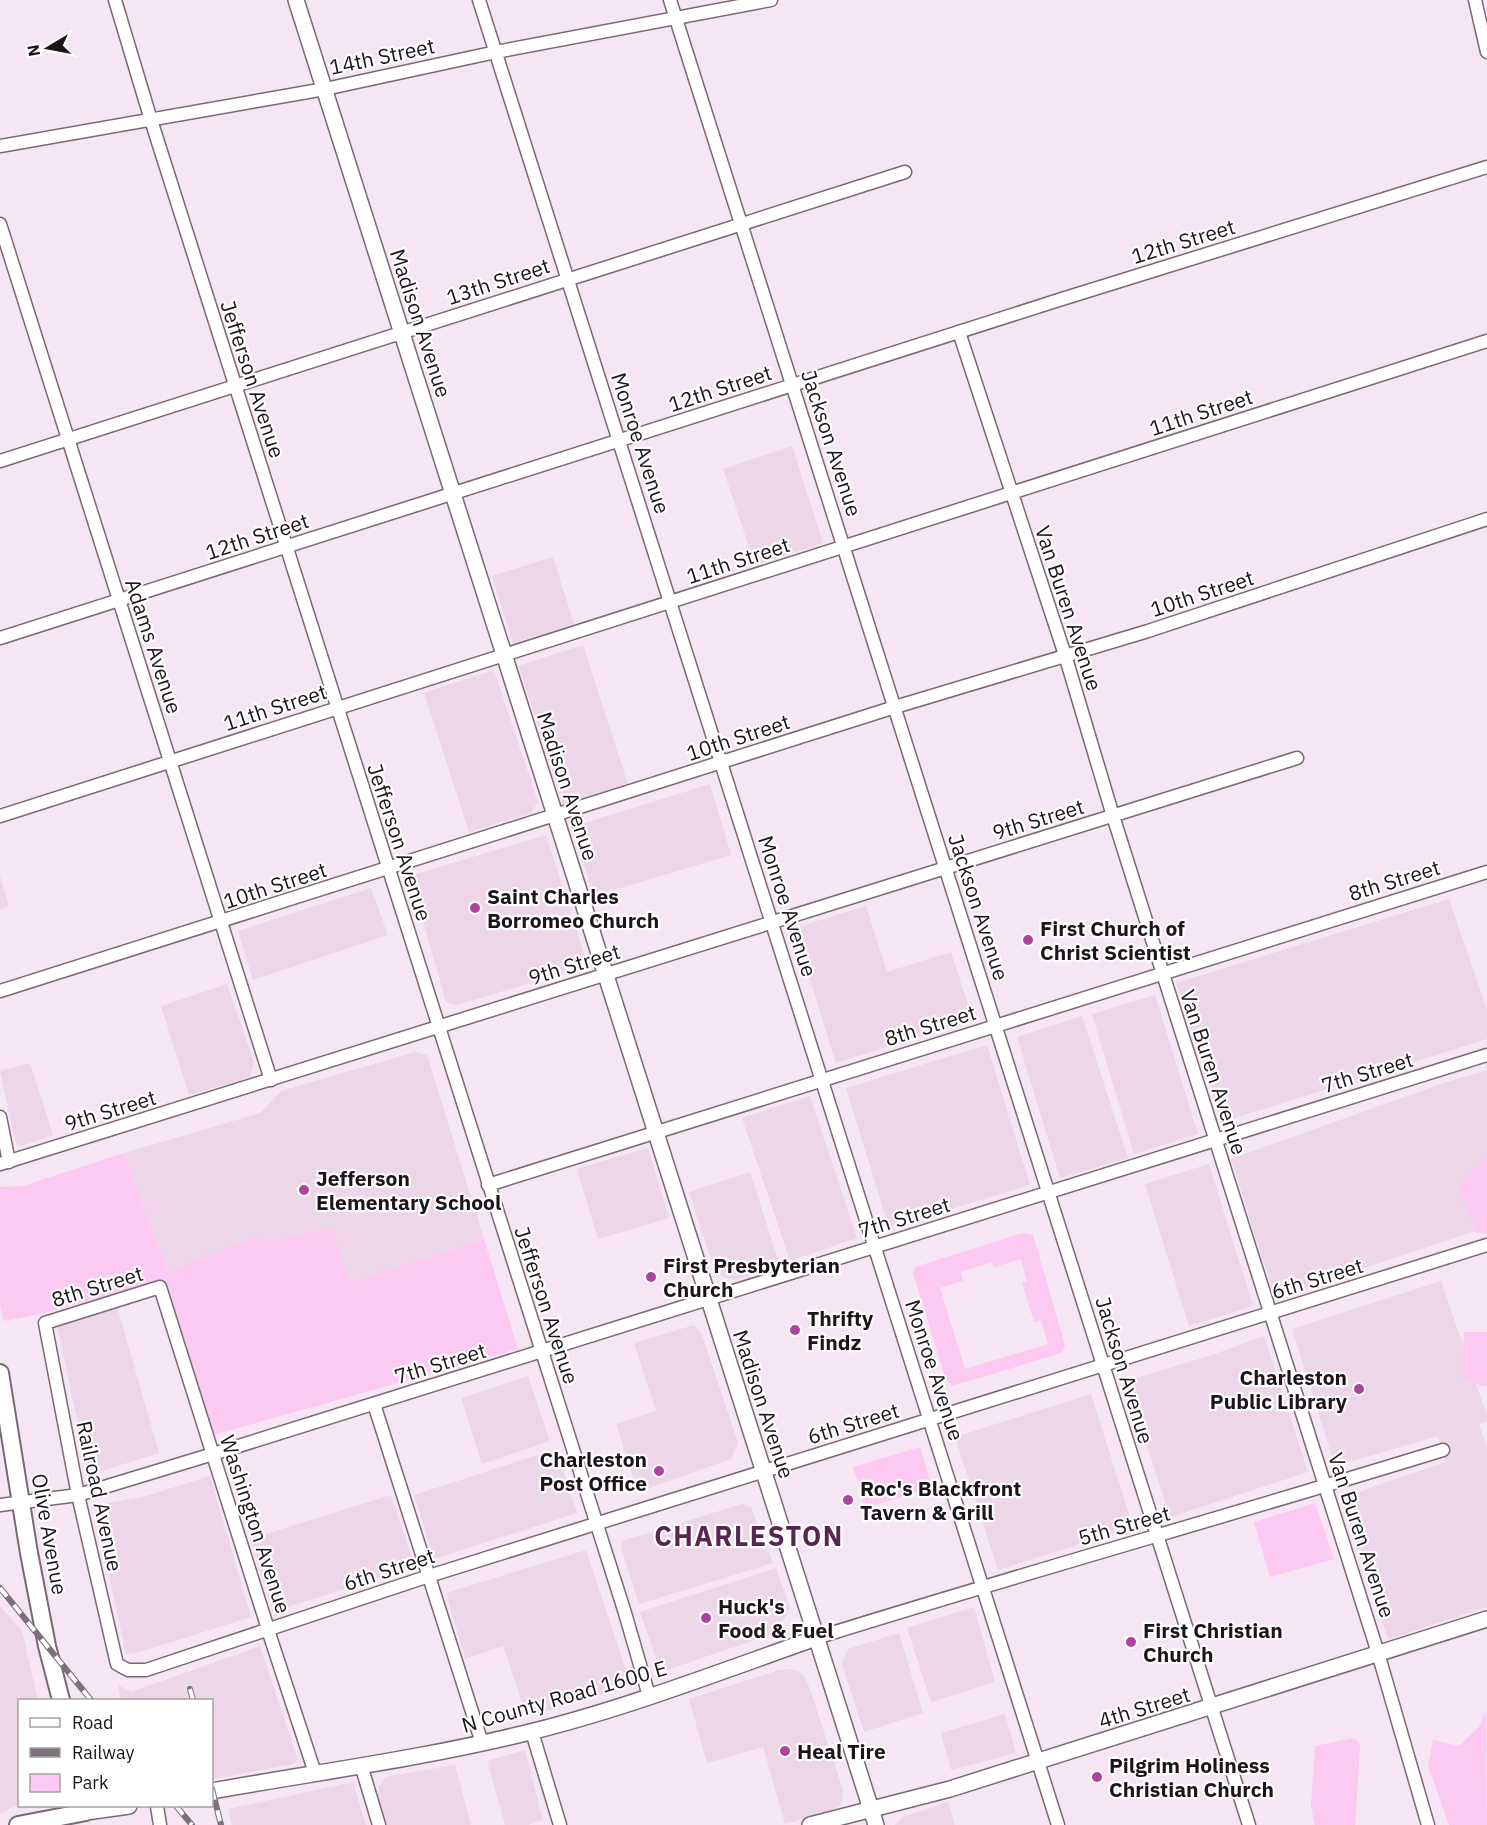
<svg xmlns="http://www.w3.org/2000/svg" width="1487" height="1825" font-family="'IBM Plex Sans',sans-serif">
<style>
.built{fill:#edd6e8}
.green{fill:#fcc9f2;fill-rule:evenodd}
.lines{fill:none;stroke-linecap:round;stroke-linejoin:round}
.minor-casing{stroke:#786a75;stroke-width:15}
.tertiary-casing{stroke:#786a75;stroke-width:18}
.secondary-casing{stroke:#786a75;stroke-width:20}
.minor{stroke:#fff;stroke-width:12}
.tertiary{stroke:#fff;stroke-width:15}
.secondary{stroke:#fff;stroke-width:16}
.rail-casing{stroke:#7c717a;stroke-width:6}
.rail{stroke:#fff;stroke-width:4;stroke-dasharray:11;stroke-linecap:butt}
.poi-dot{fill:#af41a0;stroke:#fff;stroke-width:2}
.labels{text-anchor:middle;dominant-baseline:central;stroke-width:4.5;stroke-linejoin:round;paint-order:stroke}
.street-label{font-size:21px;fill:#1b151a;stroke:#fff}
.poi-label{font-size:21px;font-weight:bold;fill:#1b151a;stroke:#fff;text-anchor:start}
.district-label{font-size:27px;font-weight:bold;letter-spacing:1.5px;fill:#592451;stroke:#fff}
</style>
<rect width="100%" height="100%" fill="#f6e5f2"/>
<g class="built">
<path d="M792 446 823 543 755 565 723 469Z"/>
<path d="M553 557 574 624 513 643 492 576Z"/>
<path d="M583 645 628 784 563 805 519 666Z"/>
<path d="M494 670 538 802 531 813 469 832 424 693Z"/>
<path d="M710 784 731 855 594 896 572 827Z"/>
<path d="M546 835 586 960 580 968 457 1005 446 1002 410 876Z"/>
<path d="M0 876 9 906 0 910Z"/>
<path d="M371 888 388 935 253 980 238 931Z"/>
<path d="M1449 899 1487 1010V1039L1222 1122 1176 983Z"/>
<path d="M866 906 887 972 951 952 973 1020 836 1063 794 928Z"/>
<path d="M227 984 254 1062 250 1077 189 1095 161 1006Z"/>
<path d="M1155 995 1198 1134 1134 1154 1092 1014Z"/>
<path d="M1082 1016 1128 1158 1060 1178 1017 1037Z"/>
<path d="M987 1045 1030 1185 889 1228 846 1088Z"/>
<path d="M415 1052 427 1055 484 1239 350 1283 330 1228 260 1245 257 1237 168 1272 124 1153 260 1113 281 1091Z"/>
<path d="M30 1063 53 1135 21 1146 16 1144 0 1071Z"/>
<path d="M1487 1070V1227L1275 1298 1231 1159 1444 1083Z"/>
<path d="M810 1096 857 1238 790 1261 742 1118Z"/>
<path d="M648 1148 669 1218 598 1239 577 1169Z"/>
<path d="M1209 1164 1253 1306 1189 1326 1145 1184Z"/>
<path d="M750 1172 780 1266 734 1280 721 1276 707 1248 689 1192Z"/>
<path d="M1441 1281 1487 1416V1421L1479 1424 1487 1449V1607L1388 1639 1341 1498 1446 1462 1438 1436 1335 1466 1292 1329Z"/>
<path d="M117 1306 159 1453 89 1475 57 1325Z"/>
<path d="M694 1325 702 1335 738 1443 731 1459 638 1492 616 1424 656 1411 634 1343Z"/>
<path d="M1264 1336 1308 1472 1170 1517 1126 1381 1212 1355Z"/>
<path d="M528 1376 550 1441 482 1464 461 1398Z"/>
<path d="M1091 1394 1133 1527 998 1570 955 1437Z"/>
<path d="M556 1449 577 1513 434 1559 414 1495Z"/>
<path d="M210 1476 251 1617 143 1651 126 1654 94 1506 146 1496Z"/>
<path d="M391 1495 415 1566 273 1612 250 1539Z"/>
<path d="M742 1504 751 1507 773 1563 639 1604 621 1548 622 1541Z"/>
<path d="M586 1550 631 1685 527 1717 503 1646 465 1659 446 1593Z"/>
<path d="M776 1568 790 1608 778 1629 772 1634 661 1672 640 1612Z"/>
<path d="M0 1606 22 1631 38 1700H20L19 1804 0 1814Z"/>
<path d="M974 1607 995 1682 931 1702 907 1628Z"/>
<path d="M899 1633 923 1713 864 1732 842 1664 848 1649Z"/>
<path d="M260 1646 298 1760 293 1764 212 1779V1700H121L118 1685 131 1692Z"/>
<path d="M789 1669 798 1671 804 1676 810 1689 843 1790 841 1804 831 1811 785 1824 763 1747 707 1763 689 1699 779 1670Z"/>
<path d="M1005 1714 1016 1753 951 1770 941 1733Z"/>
<path d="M525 1750 543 1820 528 1825H505L487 1761Z"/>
<path d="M455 1765 471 1825H386L378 1798 379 1786 386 1777Z"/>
<path d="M353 1782 366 1825H232L228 1809Z"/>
<path d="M948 1802 955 1825H895L903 1817Z"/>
</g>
<g class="green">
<path d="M124 1153 168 1272 257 1236 261 1244 331 1228 350 1283 484 1239 518 1349 213 1435 165 1281 32 1316 4 1321 0 1303V1187L23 1186Z"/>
<path d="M1487 1157V1233H1476L1458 1185Z"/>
<path d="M1023 1233 1033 1235 1065 1345 1062 1353 952 1386 946 1380 913 1273 915 1267ZM1021 1259 1027 1281 1022 1283 1034 1322 1041 1320 1048 1344 965 1369 940 1288 963 1281 961 1272 992 1262 994 1267Z"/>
<path d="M1464 1332H1487V1386H1482L1463 1378Z"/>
<path d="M920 1447 932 1487 866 1508 853 1467Z"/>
<path d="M1315 1503 1334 1559 1270 1577 1254 1522Z"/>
<path d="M1486 1710 1487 1825H1449L1428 1766 1433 1740 1459 1746 1479 1727Z"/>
<path d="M1354 1738 1360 1745 1355 1825H1315L1311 1806 1315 1746Z"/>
</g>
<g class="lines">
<defs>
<g id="minor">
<path d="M115 0 151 120 625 1613 649 1696"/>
<path d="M479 0 1058 1825"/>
<path d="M670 0 1249 1825"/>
<path d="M1475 0 1487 52"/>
<path d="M0 146 325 89 496 52 771 0"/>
<path d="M0 224 271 1080"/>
<path d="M959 332 1065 655 1113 816 1378 1653 1428 1825"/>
<path d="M0 461 905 172"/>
<path d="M0 638 1062 299 1487 167"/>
<path d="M0 816 1487 341"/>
<path d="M0 991 895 707 1148 631 1487 519"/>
<path d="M0 1117 9 1162"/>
<path d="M0 1164 1297 758"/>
<path d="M488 1185 1487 872"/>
<path d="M374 1404 482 1743"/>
<path d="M0 1505 78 1495 213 1454 1487 1055"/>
<path d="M816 1638C1024 1573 1235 1514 1443 1450"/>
<path d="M532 1732 560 1825"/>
<path d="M361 1765 379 1825"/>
<path d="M315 1773 269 1633 268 1629 160 1287 45 1323 78 1495 117 1664 128 1670H146L429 1576 1487 1245"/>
<path d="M157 1806 160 1825"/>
</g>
<g id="tertiary">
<path d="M296 0 876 1825"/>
<path d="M212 1791C318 1772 426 1758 530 1732 627 1708 722 1671 816 1638"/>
<path d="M86 1812 129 1806"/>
<path d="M810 1825 950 1789 1487 1619"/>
</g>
<g id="secondary">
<path d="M0 1373 29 1553 47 1646 61 1700"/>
<path d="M18 1825 86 1812 85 1806"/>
</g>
</defs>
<use href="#minor" class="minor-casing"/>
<use href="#tertiary" class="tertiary-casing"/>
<use href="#secondary" class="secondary-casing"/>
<use href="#minor" class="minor"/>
<use href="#tertiary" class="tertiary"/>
<use href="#secondary" class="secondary"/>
<defs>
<g id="rail">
<path d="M0 1588 91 1700"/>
<path d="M190 1689 193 1700"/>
<path d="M212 1789 221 1825"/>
<path d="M176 1806 192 1825"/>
</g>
</defs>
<use href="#rail" class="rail-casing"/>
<use href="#rail" class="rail"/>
</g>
<g class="poi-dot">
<circle cx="475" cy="908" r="6"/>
<circle cx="1028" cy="940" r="6"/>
<circle cx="304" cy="1190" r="6"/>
<circle cx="651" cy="1277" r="6"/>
<circle cx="795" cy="1330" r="6"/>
<circle cx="1359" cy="1389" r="6"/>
<circle cx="659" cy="1471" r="6"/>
<circle cx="848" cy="1500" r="6"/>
<circle cx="706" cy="1618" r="6"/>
<circle cx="1131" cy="1642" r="6"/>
<circle cx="785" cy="1751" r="6"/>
<circle cx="1097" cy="1777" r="6"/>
</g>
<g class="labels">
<g class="street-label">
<text transform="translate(382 56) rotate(-12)">14th Street</text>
<text transform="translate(1183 241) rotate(-17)">12th Street</text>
<text transform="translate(498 281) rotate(-18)">13th Street</text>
<text transform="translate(421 323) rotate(72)">Madison Avenue</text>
<text transform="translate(253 379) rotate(72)">Jefferson Avenue</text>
<text transform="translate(720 388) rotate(-18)">12th Street</text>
<text transform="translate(1201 412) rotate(-18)">11th Street</text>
<text transform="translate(641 443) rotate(72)">Monroe Avenue</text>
<text transform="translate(832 443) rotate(72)">Jackson Avenue</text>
<text transform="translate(257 536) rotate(-18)">12th Street</text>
<text transform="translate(738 560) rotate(-18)">11th Street</text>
<text transform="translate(1202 593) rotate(-18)">10th Street</text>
<text transform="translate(1069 608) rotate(72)">Van Buren Avenue</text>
<text transform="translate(154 646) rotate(72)">Adams Avenue</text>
<text transform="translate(275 707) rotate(-18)">11th Street</text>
<text transform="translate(738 737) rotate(-18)">10th Street</text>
<text transform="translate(568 786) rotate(72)">Madison Avenue</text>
<text transform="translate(1038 819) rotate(-17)">9th Street</text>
<text transform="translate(400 842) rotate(72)">Jefferson Avenue</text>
<text transform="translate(1394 880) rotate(-17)">8th Street</text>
<text transform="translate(275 885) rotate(-18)">10th Street</text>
<text transform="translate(788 906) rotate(72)">Monroe Avenue</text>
<text transform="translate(979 907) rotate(72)">Jackson Avenue</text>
<text transform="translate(574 964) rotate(-17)">9th Street</text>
<text transform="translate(930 1025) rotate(-17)">8th Street</text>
<text transform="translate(1214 1072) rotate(72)">Van Buren Avenue</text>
<text transform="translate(1367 1072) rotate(-17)">7th Street</text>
<text transform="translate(110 1110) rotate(-17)">9th Street</text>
<text transform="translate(904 1217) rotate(-17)">7th Street</text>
<text transform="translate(1317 1278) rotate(-17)">6th Street</text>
<text transform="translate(97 1286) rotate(-17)">8th Street</text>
<text transform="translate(547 1305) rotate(72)">Jefferson Avenue</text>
<text transform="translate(440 1363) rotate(-17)">7th Street</text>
<text transform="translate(935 1370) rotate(72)">Monroe Avenue</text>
<text transform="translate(1125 1370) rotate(73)">Jackson Avenue</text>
<text transform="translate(764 1404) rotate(72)">Madison Avenue</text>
<text transform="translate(853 1423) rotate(-17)">6th Street</text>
<text transform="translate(100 1496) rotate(78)">Railroad Avenue</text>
<text transform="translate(256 1524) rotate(72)">Washington Avenue</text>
<text transform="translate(1124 1525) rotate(-16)">5th Street</text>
<text transform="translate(50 1534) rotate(80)">Olive Avenue</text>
<text transform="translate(1362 1535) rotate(72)">Van Buren Avenue</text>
<text transform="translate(389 1569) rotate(-18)">6th Street</text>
<text transform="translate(564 1696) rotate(-16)">N County Road 1600 E</text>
<text transform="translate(1144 1707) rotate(-17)">4th Street</text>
</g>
<g class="poi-label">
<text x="487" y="896">Saint Charles<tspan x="487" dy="24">Borromeo Church</tspan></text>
<text x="1040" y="928">First Church of<tspan x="1040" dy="24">Christ Scientist</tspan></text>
<text x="316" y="1178">Jefferson<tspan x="316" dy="24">Elementary School</tspan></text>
<text x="663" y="1265">First Presbyterian<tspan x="663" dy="24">Church</tspan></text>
<text x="807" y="1318">Thrifty<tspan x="807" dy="24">Findz</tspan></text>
<text x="1347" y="1377" text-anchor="end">Charleston<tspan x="1347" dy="24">Public Library</tspan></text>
<text x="647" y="1459" text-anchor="end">Charleston<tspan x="647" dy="24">Post Office</tspan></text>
<text x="860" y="1488">Roc's Blackfront<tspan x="860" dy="24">Tavern &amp; Grill</tspan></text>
<text x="718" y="1606">Huck's<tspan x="718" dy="24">Food &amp; Fuel</tspan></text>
<text x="1143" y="1630">First Christian<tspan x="1143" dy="24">Church</tspan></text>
<text x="797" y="1751">Heal Tire</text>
<text x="1109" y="1765">Pilgrim Holiness<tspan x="1109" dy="24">Christian Church</tspan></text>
</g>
<g class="district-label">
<text x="749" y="1535">CHARLESTON</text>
</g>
</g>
<rect x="18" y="1699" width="195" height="108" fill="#ffffff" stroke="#a4a1a3" stroke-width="1.5"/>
<rect x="30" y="1718" width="30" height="9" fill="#ffffff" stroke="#a4a1a3" stroke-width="1.5"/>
<text x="72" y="1729" font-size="18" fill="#1b151a">Road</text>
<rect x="30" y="1748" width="30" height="9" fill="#7c717a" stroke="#a4a1a3" stroke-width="1.5"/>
<text x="72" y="1759" font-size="18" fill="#1b151a">Railway</text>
<rect x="30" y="1774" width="30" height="18" fill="#fcc9f2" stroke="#a4a1a3" stroke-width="1.5"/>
<text x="72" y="1789" font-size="18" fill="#1b151a">Park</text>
<g transform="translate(48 48) rotate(260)" stroke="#ffffff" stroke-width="4.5" paint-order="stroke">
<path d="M0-4.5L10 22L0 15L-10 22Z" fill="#1b151a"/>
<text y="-9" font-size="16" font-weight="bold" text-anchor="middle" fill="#1b151a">N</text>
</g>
</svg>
